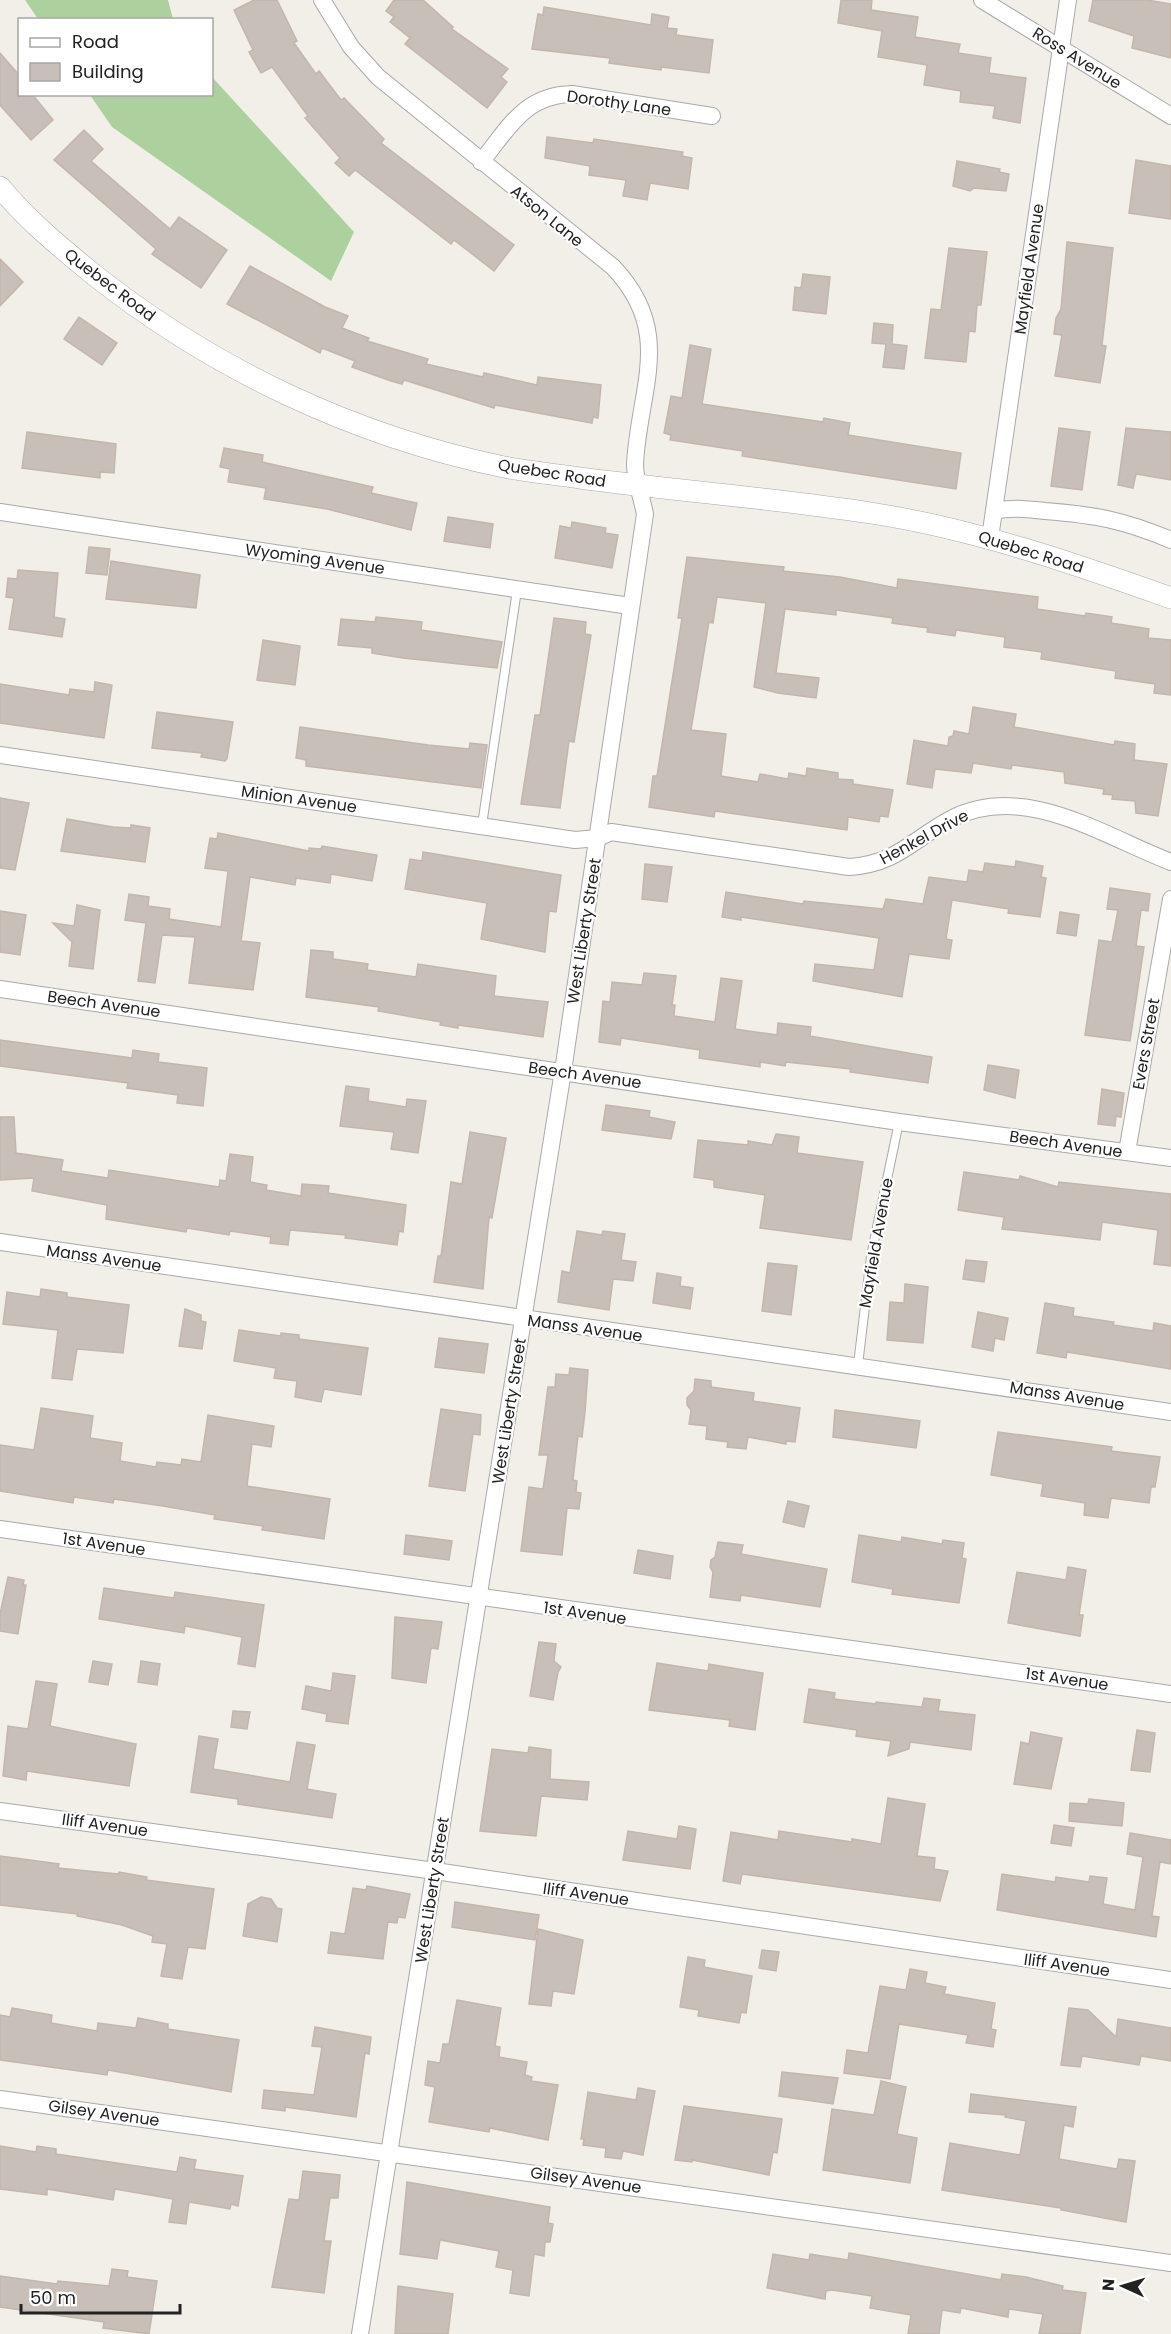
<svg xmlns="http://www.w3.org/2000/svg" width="1171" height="2334" font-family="Poppins,sans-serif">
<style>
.forest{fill:#add19e}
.building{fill:#c7bfb8;stroke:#c4b6ab;stroke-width:1.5}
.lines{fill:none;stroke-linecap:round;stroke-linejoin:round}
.service-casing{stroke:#a9a9a9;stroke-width:10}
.minor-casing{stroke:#a9a9a9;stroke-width:18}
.tertiary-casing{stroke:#a9a9a9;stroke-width:22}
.service{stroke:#fff;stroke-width:8}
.minor{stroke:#fff;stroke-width:16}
.tertiary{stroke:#fff;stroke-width:21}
.labels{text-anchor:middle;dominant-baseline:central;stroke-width:4.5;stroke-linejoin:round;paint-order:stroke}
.street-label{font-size:16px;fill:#222;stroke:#fff}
</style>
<rect width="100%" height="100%" fill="#f2efe9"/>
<g class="forest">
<path d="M25 0H168L173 19H38Z"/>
<path d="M212 77 354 232 331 281 112 127 90 95 212 94Z"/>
</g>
<g class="building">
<path d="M254 0H277L297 41 294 43 316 74 319 71 341 100 344 98 384 139 381 143 514 245 494 271 454 240 451 244 355 170 349 176 335 163 340 158 305 118 308 116 272 67 261 73 249 52 253 50 234 10Z"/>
<path d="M394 0H423L453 27 452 29 508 69 501 77 507 82 487 108 405 44 410 38 390 22 394 17 386 11Z"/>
<path d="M841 0H872L871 10 918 17 915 37 960 44 958 53 991 58 989 73 1026 78 1020 123 993 118 995 106 960 102 961 91 924 85 927 65 878 57 882 31 838 23Z"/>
<path d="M1093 0H1147L1171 4V58L1132 48 1134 36 1089 21Z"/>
<path d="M544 7 651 25 652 14 669 17 667 28 677 29 676 35 713 40 709 73 661 67V70L609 63 610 58 532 49 538 14 543 15Z"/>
<path d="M0 53 20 76V94H32L53 120 31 140 0 105Z"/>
<path d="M84 130 103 149 91 161 170 229 179 217 227 250 201 288 152 254 156 249 54 160Z"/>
<path d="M547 137 593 143 594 139 683 152 682 156 692 158 688 189 650 183 647 200 623 196 626 180 589 175 590 166 545 158Z"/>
<path d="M1136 160 1171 166V219L1129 213Z"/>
<path d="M957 161 1000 169 999 172 1009 174 1006 191 974 188 970 191 953 186Z"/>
<path d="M1067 242 1113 248 1102 345 1106 346 1100 383 1055 376 1062 335 1054 334 1056 318 1061 309Z"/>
<path d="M949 248 987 252 981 305H977L975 332 969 331 966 362 925 358 931 309 941 310Z"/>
<path d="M0 259 23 282 0 306Z"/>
<path d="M250 266 325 307 348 316 342 328 369 338 367 341 428 359 426 364 483 377 484 373 537 385 538 377 601 385 598 418 593 417 592 423 495 405 494 408 404 380 402 384 391 381 352 367 355 361 322 348 320 353 227 304Z"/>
<path d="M803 274 830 277 826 314 793 310 795 287 801 288Z"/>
<path d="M79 317 117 343 102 365 64 339Z"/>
<path d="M874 323 893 325 892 344 907 346 904 369 883 367 886 344 872 343Z"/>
<path d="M690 345 711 349 702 404 823 422 824 418 850 423 848 435 961 453 956 489 742 456 743 451 670 440 671 435 664 433 671 396 682 398Z"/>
<path d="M1059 428 1090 432 1082 490 1051 486Z"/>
<path d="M1126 428 1171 432V480L1136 474 1133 488 1118 485Z"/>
<path d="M27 432 116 444 114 473 100 472V478L22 468Z"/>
<path d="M224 448 263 455 262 462 373 487 371 493 417 503 411 530 327 509 264 499 266 488 228 482 230 469 220 467Z"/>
<path d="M448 517 493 524 490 548 444 541Z"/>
<path d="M572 522 606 528 605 533 618 535 612 568 555 558 560 526 571 528Z"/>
<path d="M89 547 110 549 107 575 86 573Z"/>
<path d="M687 557 784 567 783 571 840 577 897 588 898 579 1038 597 1037 609 1085 616 1086 613 1112 617 1111 623 1149 629 1148 638 1171 640V695L1154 693 1155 684 1115 678 1116 671 1041 659 1042 652 1004 647 1005 637 956 630 955 636 927 632 928 628 892 623 893 618 836 610V615L785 609 776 673 819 678 816 698 778 693 754 687 766 603 717 597 713 623 709 622 691 730 726 734 721 776 758 782 760 774 788 779 789 773 806 776 807 768 838 773V779L853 780V784L893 790 888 817 880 816 879 822 848 817 847 830 715 811 714 817 649 807 653 776H657L682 618H678Z"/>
<path d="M111 561 200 575 196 608 106 599Z"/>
<path d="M18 570 58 573 54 617 65 619 62 637 9 629 14 598 6 597 8 578 17 579Z"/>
<path d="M376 617 422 622 421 630 502 642 497 668 403 658 372 653V648L338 645 341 619 375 622Z"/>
<path d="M554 618 586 622 585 634 591 635 574 742 569 741 560 808 521 804 535 715H540Z"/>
<path d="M263 640 300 646 295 685 257 680Z"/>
<path d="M95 682 112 685 104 738 0 723V684L69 695 70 689 94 692Z"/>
<path d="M973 707 1016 714 1014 727 1114 745 1115 741 1135 744 1134 760 1167 764 1158 816 1136 813 1135 801 1112 799 1113 795 1103 794 1104 789 1065 783 1064 772 1012 765 1011 769 973 763 971 773 935 769 932 788 907 784 914 740 948 746 949 737 953 736 954 731 969 734Z"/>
<path d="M157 712 233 722 227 759 225 761 201 757 202 753 152 748Z"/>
<path d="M300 727 428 745 469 749 470 743 487 745 481 788 306 766V760L296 758Z"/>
<path d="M0 798 29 803 15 870 0 868Z"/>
<path d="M67 819 113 827 131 828V825L150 828 145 862 61 851Z"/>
<path d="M218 833 309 851V848L321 849 322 846 377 855 372 881 331 874 330 883 296 878 295 885 250 877 241 941 260 943 253 990 189 983 195 937 162 935 155 983 138 981 146 923 125 920 129 894 149 897 148 906 170 909 169 919 221 927 228 871 205 868 210 838 217 839Z"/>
<path d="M423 852 561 875 556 912 549 911 545 952 481 939 487 903 405 889 410 859 422 861Z"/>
<path d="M1016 861 1043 866 1041 877 1046 878 1040 917 1008 913 1009 909 952 900 946 939 952 940 949 959 909 954 902 997 813 981 815 964 874 970 879 938 741 917V920L722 917 726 892 803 904 804 901 883 909 886 899 923 904 929 877 967 882 969 870 983 872 985 863 1015 867Z"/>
<path d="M645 864 672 867 667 902 642 899Z"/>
<path d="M1110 888 1150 894 1148 911 1141 910 1136 946 1144 947 1130 1041 1085 1035 1099 940 1112 942 1118 910 1107 909Z"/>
<path d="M77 905 100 910 93 969 69 966 72 942 53 923 74 926Z"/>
<path d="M0 911 26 915 20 955 0 952Z"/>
<path d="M1060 912 1079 915 1076 936 1057 933Z"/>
<path d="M311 950 333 952V959L368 964 367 970 416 977 418 964 496 976 494 996 548 1002 543 1037 458 1025V1028L440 1025 441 1022 378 1011 379 1007 306 997Z"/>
<path d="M644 973 676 976 672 1005H675L674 1016 715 1022 721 978 742 981 735 1029 777 1035 778 1023 811 1027 810 1036 932 1057 928 1083 850 1072 851 1069 786 1062 785 1066 760 1062V1067L699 1058 700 1050 621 1038 620 1045 599 1042 603 1001 610 1002 612 982 642 985Z"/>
<path d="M0 1040 132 1058 133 1050 159 1054 158 1062 207 1068 203 1106 177 1103 178 1095 127 1088 128 1083 0 1066Z"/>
<path d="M988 1065 1019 1070 1015 1098 984 1090Z"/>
<path d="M346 1086 369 1089 368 1101 406 1107 407 1099 426 1101 418 1153 391 1149 394 1132 340 1126Z"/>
<path d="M1102 1089 1124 1093 1121 1117 1116 1116 1115 1126 1098 1124Z"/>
<path d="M606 1105 650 1111 649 1117 675 1122 671 1139 602 1130Z"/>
<path d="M0 1117H14L16 1153 63 1160 61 1171 108 1178 109 1170 219 1187 220 1180 226 1181 230 1154 253 1157 250 1182 267 1185 266 1190 301 1196 302 1184 329 1186 328 1193 406 1205 403 1232 399 1231 397 1245 345 1238 346 1235 290 1230 288 1245 270 1243 271 1237 230 1231 229 1235 187 1228 186 1232 106 1219 107 1205 32 1191 34 1178 0 1180Z"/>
<path d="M470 1132 506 1138 492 1218 489 1217 483 1289 434 1282 438 1256H441L451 1182 462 1184Z"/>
<path d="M776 1134 799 1137 797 1153 863 1162 851 1240 760 1228 765 1195 714 1187V1180L694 1177 698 1140 748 1145V1141L772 1145Z"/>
<path d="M964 1172 1019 1180 1020 1176 1058 1187 1059 1182 1171 1194V1266L1154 1264 1158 1230 1102 1222 1100 1240 1002 1229 1004 1217 958 1210Z"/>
<path d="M577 1231 602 1235 603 1231 625 1234 621 1260 636 1262 633 1281 613 1279 609 1310 558 1302 562 1271 570 1273Z"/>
<path d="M966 1260 987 1262 984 1282 963 1279Z"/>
<path d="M768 1263 797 1266 791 1315 762 1311Z"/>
<path d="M657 1273 681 1277 680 1286 693 1288 690 1309 653 1303Z"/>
<path d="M905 1284 928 1287 923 1343 887 1340 890 1302 904 1303Z"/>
<path d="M41 1289 67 1293V1297L129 1305 123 1353 77 1349 72 1380 52 1378 58 1330 3 1324 7 1292 40 1297Z"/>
<path d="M1045 1303 1074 1308 1073 1316 1114 1322 1113 1325 1153 1331 1154 1323 1171 1326V1369L1067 1352 1066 1358 1037 1353Z"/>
<path d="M185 1309 201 1315V1321L206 1322 202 1349 179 1346Z"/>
<path d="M978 1312 1008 1318 1004 1340 995 1338 993 1351 972 1347Z"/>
<path d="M239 1330 281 1336V1333L299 1335V1339L368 1348 361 1395 324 1389 321 1402 295 1397 297 1381 274 1378 276 1368 234 1361Z"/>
<path d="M439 1338 488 1344 484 1373 435 1367Z"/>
<path d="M570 1368 588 1370 585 1412 582 1437 578 1436 573 1480 577 1481 576 1492 581 1493 579 1509 567 1508 562 1555 521 1551 529 1487 543 1489 548 1455H539L548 1387H555L556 1374 569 1375Z"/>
<path d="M695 1379 711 1381V1387L754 1393 753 1401 800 1408 795 1442 786 1441V1444L748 1437 746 1449 727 1447 728 1442 706 1439 707 1426 689 1424 691 1410 687 1405V1398L694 1391Z"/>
<path d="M41 1408 93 1416 90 1438 122 1443 120 1461 156 1467 157 1462 181 1465 182 1459 201 1462 208 1415 274 1426 271 1447 252 1444 247 1486 330 1499 324 1539 262 1530 263 1526 214 1519 215 1515 163 1506 114 1499 113 1503 74 1497 73 1503 0 1491V1445L34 1450Z"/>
<path d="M441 1409 481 1415 480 1435 473 1434 465 1491 429 1486Z"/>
<path d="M835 1410 920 1421 916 1448 833 1437Z"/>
<path d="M998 1432 1112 1447 1111 1451 1160 1457 1155 1487H1151L1149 1503 1111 1498 1108 1518 1084 1515 1085 1503 1041 1496 1043 1484 991 1475Z"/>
<path d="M788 1501 809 1506 804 1527 783 1522Z"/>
<path d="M406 1535 452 1541 449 1560 404 1554Z"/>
<path d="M859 1535 901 1542 902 1537 942 1544 943 1540 964 1543 962 1558 966 1559 959 1603 892 1594 893 1589 852 1582Z"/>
<path d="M718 1542 743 1545 741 1554 827 1569 820 1607 741 1595 740 1601 710 1597 713 1572 710 1567 711 1560 715 1557Z"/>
<path d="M638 1550 673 1556 670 1579 634 1573Z"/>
<path d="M1068 1567 1086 1570 1079 1615H1083L1080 1636 1008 1623 1017 1572 1066 1580Z"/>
<path d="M8 1577 24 1580 23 1585H26L18 1634 0 1631V1614Z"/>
<path d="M104 1588 174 1598 175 1592 264 1605 255 1667 238 1664 242 1637 185 1626 184 1633 99 1619Z"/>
<path d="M395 1617 442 1622 438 1649 431 1648 426 1683 392 1678Z"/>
<path d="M539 1642 556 1644 554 1661 561 1667 558 1672 553 1700 530 1696Z"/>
<path d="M93 1661 112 1664 108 1685 89 1682Z"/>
<path d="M141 1661 160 1664 157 1685 138 1682Z"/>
<path d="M657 1663 708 1671 709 1664 763 1673 755 1730 729 1726 730 1720 649 1710Z"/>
<path d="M333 1673 355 1676 348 1724 326 1721 327 1714 302 1709 306 1686 331 1691Z"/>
<path d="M36 1681 57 1684 50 1726 136 1744 129 1786 27 1771 26 1780 3 1776 8 1726 28 1729Z"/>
<path d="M809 1689 835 1693 834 1699 876 1704V1702L922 1707 924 1698 940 1700 938 1711 975 1715 971 1750 910 1742 909 1749 888 1756 891 1741 856 1736 857 1730 804 1722Z"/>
<path d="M233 1711 250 1712 247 1729 231 1727Z"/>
<path d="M1137 1730 1155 1733 1150 1772 1131 1770Z"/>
<path d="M1031 1732 1062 1738 1051 1789 1014 1784 1021 1742 1029 1744Z"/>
<path d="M199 1736 218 1739 213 1769 290 1782 297 1742 315 1745 307 1789 336 1794 332 1818 238 1804V1799L191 1792Z"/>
<path d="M529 1747 551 1750 550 1779 589 1782 587 1800 541 1796 536 1836 480 1831 492 1749 528 1753Z"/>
<path d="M888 1798 925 1804 917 1856 935 1858 934 1869 948 1871 940 1901 742 1874 740 1884 723 1881 731 1832 778 1840 779 1831 852 1842V1839L881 1844Z"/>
<path d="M1089 1799 1124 1803 1122 1826 1069 1821 1070 1803 1088 1804Z"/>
<path d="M1054 1825 1074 1828 1071 1846 1051 1843Z"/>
<path d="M679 1826 696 1829 690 1869 623 1860 628 1831 677 1839Z"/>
<path d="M1130 1833 1171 1840V1864L1160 1862 1152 1916 1159 1917 1156 1937 997 1910 1002 1874 1055 1882 1056 1877 1089 1882 1090 1876 1107 1878 1103 1904 1135 1910 1143 1857 1127 1854Z"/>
<path d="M0 1856 59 1864 58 1868 118 1874 119 1872 147 1877 146 1880 214 1889 205 1949 188 1947 182 1979 161 1976 167 1944 152 1942 153 1936 122 1925 77 1916 78 1914 0 1905Z"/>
<path d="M367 1886 410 1894 405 1918 398 1917 397 1923 388 1922 383 1959 328 1953 331 1932 345 1934 353 1888 366 1890Z"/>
<path d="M261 1897 271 1899 277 1908 282 1909 277 1942 243 1936 248 1904Z"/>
<path d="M455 1902 539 1915 535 1940 452 1927Z"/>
<path d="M538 1929 583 1940 574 1994 553 1991 551 2006 529 2004Z"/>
<path d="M762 1950 779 1952 776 1971 759 1968Z"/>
<path d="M688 1957 705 1960 704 1967 752 1976 746 2013 741 2012 739 2023 698 2016 699 2010 680 2007Z"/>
<path d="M910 1969 927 1972 925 1983 946 1987 944 1994 995 2003 991 2029 996 2030 993 2047 966 2043 968 2035 899 2024 890 2079 844 2073 847 2050 868 2053 880 1986 906 1990Z"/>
<path d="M457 2000 501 2008 495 2046 500 2047 499 2057 527 2062 525 2075 532 2077 531 2081 558 2085 548 2140 490 2128 489 2132 429 2122 435 2087 425 2085 428 2061 440 2063 443 2044H449Z"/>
<path d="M12 2008 52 2015 51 2023 97 2031 98 2023 136 2028 138 2018 168 2024V2029L239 2040 231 2092 108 2070 107 2075 0 2060V2015L10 2017Z"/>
<path d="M1069 2008 1088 2010 1116 2037 1118 2019 1171 2028V2061L1141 2056 1139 2065 1082 2056 1080 2067 1061 2065Z"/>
<path d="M315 2027 371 2037 369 2054 365 2053 356 2117 285 2107V2111L262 2108 264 2090 314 2095 322 2047 312 2046Z"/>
<path d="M782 2072 838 2078 833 2104 779 2096Z"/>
<path d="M881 2081 906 2087 897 2134 917 2138 910 2183 823 2170 832 2109 874 2115Z"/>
<path d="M638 2088 655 2091 643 2155 623 2151 621 2159 605 2157 606 2148 583 2145 584 2139H581L588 2092 636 2100Z"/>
<path d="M971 2094 1076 2107 1073 2127 1064 2125 1059 2159 1117 2169 1119 2159 1135 2161 1126 2222 1061 2210V2208L942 2190 950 2143 1020 2155 1026 2121 1005 2117 1006 2115 969 2112Z"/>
<path d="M684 2106 782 2119 777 2153 773 2152 769 2175 692 2160V2162L675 2160Z"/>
<path d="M0 2146 36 2152 37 2146 56 2149V2154L177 2172 180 2157 196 2160 194 2169 243 2176 238 2206 231 2204 230 2209 189 2202 186 2224 169 2222 173 2199 115 2189 113 2200 47 2189V2195L0 2189Z"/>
<path d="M303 2171 340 2175 338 2198H330L324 2241H331L324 2293 272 2287 289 2199 299 2200Z"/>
<path d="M407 2182 550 2207 548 2223 553 2224 550 2242H545L544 2256 534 2254 529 2296 510 2293 513 2270 496 2267 499 2251 440 2240 437 2259 400 2254Z"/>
<path d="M849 2253 1001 2280 1002 2274 1026 2277 1063 2286 1062 2290 1086 2293 1080 2334H1039L1043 2314 1009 2309 1008 2317 961 2308 960 2313 942 2310 939 2334H908L911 2315 870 2308 872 2296 832 2290 826 2291 825 2299 767 2288 773 2254 809 2260 810 2254 848 2260Z"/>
<path d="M112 2269 128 2271 127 2277 157 2281 149 2334 103 2328 104 2322 0 2307V2276L57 2284 58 2281 109 2286Z"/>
<path d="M398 2286 453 2294 448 2334H395Z"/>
</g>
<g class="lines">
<defs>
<g id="service">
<path d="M482 825 517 590"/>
<path d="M858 1365 871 1256 899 1122"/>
</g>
<g id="minor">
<path d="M322 0 351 47 378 77 613 267C675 332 639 388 635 464 635 479 642 499 645 514L563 1071 360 2334"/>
<path d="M982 0 1171 116"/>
<path d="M481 162C508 129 524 95 572 94L712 116"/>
<path d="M994 511C1011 507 1027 509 1045 511 1096 515 1123 520 1171 540"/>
<path d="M0 512 630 606"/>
<path d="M990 538 1068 0"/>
<path d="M0 755 575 840 598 838 611 832 849 867C897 864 913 839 951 819 1024 781 1103 836 1171 862"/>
<path d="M0 989 899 1122 1171 1158"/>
<path d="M1127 1152 1171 899"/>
<path d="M0 1242 1171 1412"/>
<path d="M0 1529 1171 1694"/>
<path d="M0 1811 435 1871 1171 1980"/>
<path d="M0 2099 1171 2263"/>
</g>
<path id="tertiary" d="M0 187C27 220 60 247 93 274 213 369 354 436 504 467 529 472 555 474 580 478 677 491 775 498 871 513 974 529 1073 563 1171 598"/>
</defs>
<use href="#service" class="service-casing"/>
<use href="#minor" class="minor-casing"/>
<use href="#tertiary" class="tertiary-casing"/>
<use href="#service" class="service"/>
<use href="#minor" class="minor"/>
<use href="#tertiary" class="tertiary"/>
</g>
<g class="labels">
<g class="street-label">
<text transform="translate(1077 58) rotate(32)">Ross Avenue</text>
<text transform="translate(619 103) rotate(8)">Dorothy Lane</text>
<text transform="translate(547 216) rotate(39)">Atson Lane</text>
<text transform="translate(1029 269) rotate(-82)">Mayfield Avenue</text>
<text transform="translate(110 285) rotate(37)">Quebec Road</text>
<text transform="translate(552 473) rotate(9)">Quebec Road</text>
<text transform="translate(1031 552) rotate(17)">Quebec Road</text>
<text transform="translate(315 559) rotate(8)">Wyoming Avenue</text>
<text transform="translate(299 799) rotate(8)">Minion Avenue</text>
<text transform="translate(924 837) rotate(-28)">Henkel Drive</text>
<text transform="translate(584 931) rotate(-81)">West Liberty Street</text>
<text transform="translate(104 1004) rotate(8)">Beech Avenue</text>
<text transform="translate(1146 1044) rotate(-80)">Evers Street</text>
<text transform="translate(585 1075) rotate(8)">Beech Avenue</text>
<text transform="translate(1066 1144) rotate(8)">Beech Avenue</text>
<text transform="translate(876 1243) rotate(-80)">Mayfield Avenue</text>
<text transform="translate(104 1258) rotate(8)">Manss Avenue</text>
<text transform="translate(585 1328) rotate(8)">Manss Avenue</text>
<text transform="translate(1067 1396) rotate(9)">Manss Avenue</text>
<text transform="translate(509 1411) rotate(-81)">West Liberty Street</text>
<text transform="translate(104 1544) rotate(8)">1st Avenue</text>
<text transform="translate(585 1613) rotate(8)">1st Avenue</text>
<text transform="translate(1067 1679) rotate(8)">1st Avenue</text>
<text transform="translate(105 1825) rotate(8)">Iliff Avenue</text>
<text transform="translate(432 1890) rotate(-81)">West Liberty Street</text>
<text transform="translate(586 1894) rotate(8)">Iliff Avenue</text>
<text transform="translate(1067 1965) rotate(8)">Iliff Avenue</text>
<text transform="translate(104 2113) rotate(8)">Gilsey Avenue</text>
<text transform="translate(586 2180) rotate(8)">Gilsey Avenue</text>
</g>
</g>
<rect x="18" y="18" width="195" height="78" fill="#ffffff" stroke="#a7a7a7" stroke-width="1.5"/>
<rect x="30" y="38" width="30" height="9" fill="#ffffff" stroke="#a7a7a7" stroke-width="1.5"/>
<text x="72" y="48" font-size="18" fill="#222222">Road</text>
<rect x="30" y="63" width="30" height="18" fill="#c7bfb8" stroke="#a7a7a7" stroke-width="1.5"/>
<text x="72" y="78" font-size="18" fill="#222222">Building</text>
<g transform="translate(1123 2286) rotate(274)" stroke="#ffffff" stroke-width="4.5" paint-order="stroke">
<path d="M0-4.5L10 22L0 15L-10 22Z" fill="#222222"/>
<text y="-9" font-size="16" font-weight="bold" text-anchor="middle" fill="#222222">N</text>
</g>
<path d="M21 2304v9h159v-9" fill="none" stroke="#222222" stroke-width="3"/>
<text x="30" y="2304" font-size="18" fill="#222222" stroke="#ffffff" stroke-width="4.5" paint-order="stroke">50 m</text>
</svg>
